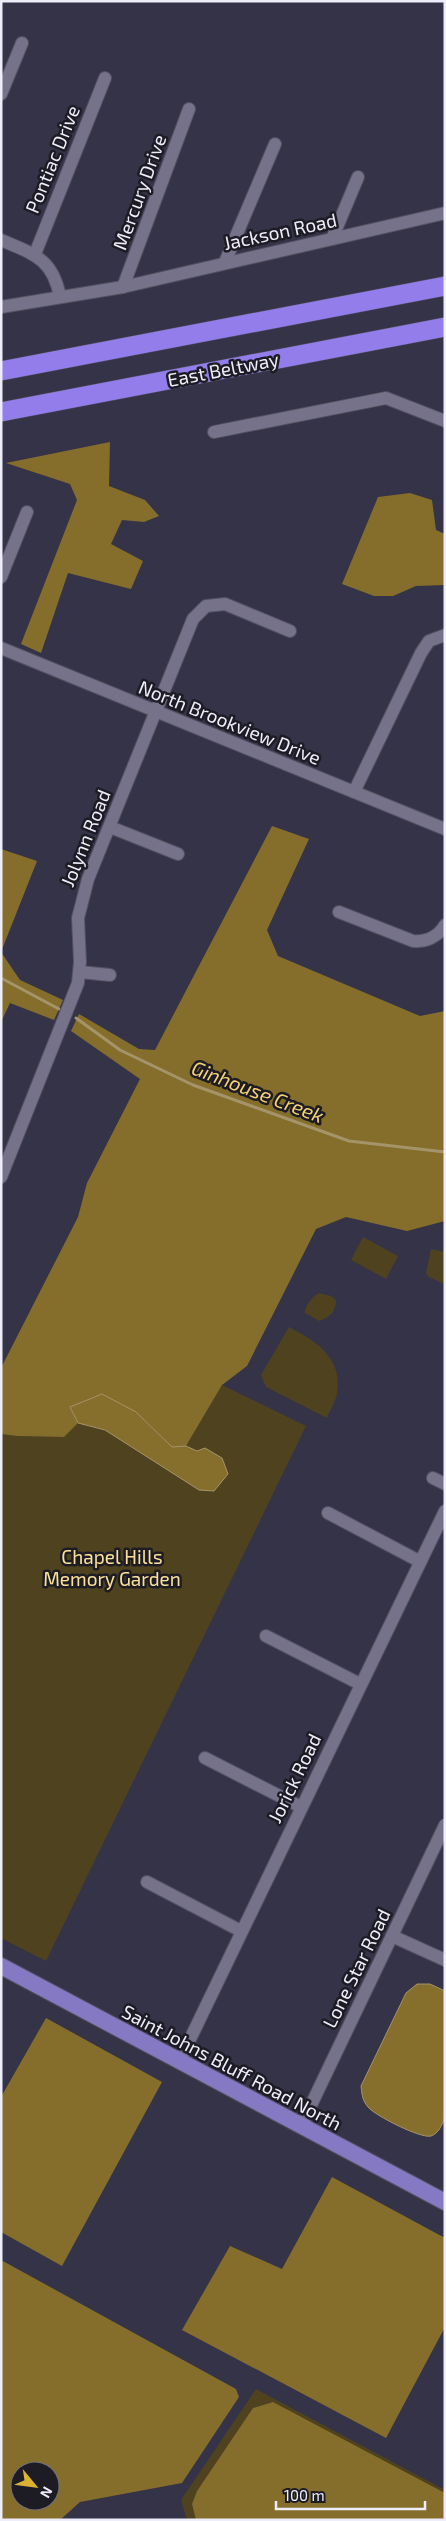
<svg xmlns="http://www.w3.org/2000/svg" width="446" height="2521" font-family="'Exo 2',sans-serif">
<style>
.green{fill:#4f421f}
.forest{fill:#856e2b;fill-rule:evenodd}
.water{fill:#866e2c;stroke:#a5946a}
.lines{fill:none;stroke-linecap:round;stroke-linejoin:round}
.stream{stroke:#a5946a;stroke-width:3}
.minor-casing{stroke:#535162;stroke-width:14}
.major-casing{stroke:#535162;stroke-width:18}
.highway-casing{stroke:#535162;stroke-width:20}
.minor{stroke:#757289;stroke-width:12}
.major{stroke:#8679c4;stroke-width:16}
.highway{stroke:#927deb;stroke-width:19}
.labels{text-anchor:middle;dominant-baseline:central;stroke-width:5;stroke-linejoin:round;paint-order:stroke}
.street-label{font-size:19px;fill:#eeedfa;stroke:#1d1c25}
.park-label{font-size:19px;fill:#fce198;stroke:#1d1c25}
.water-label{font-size:20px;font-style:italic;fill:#f5d274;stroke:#1d1c25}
</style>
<rect width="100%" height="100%" fill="#353347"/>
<g class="green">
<path d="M363 1237 398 1256 386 1279 351 1260Z"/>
<path d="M431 1249 445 1252V1281L442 1283 429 1277 426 1273Z"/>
<path d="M319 1293 331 1296 336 1300C336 1312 330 1317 319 1321L305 1313C305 1305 312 1297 319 1293Z"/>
<path d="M289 1327C316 1341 343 1358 337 1393 336 1401 330 1410 327 1418L266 1387 261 1375Z"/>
<path d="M222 1385 306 1426 46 1961 1 1938V1434L17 1436 64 1437 78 1423 105 1430 199 1490 197 1451 186 1446Z"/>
<path d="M256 2389 445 2490V2493L273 2402 253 2408 197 2491 192 2504 196 2520H187L181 2500Z"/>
</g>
<g class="forest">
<path d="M110 442 109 486 145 500 159 516 144 522 122 520 111 544 143 561 131 589 68 573 41 653 21 644 77 500 70 484 6 463Z"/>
<path d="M410 493 432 500 436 530 445 534V585L416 586 393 596H374L342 584 378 497Z"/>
<path d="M272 826 309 839 267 930 278 956 420 1016 445 1011V1221L407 1231 346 1217 316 1229 247 1366 222 1385 186 1446 172 1447 136 1412 70 1407 78 1423 64 1437 17 1436 1 1434V1368L78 1217 87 1183 140 1079 71 1031 79 1014 139 1049 155 1050Z"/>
<path d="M1 849 37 861 1 952 20 980 63 1000 54 1020 10 1003 1 1022Z"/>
<path d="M46 2018 162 2082 62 2266 1 2232V2097Z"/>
<path d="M332 2177 445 2238V2327L386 2438 182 2330 230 2246 282 2269Z"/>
<path d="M1 2260 236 2389 239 2397 182 2483 80 2502 60 2520H1ZM20 2471H50V2501H20Z"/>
<path d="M273 2402 445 2493V2520H196L192 2504 197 2491 253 2408Z"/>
</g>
<g class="water">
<path d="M102 1394 136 1412 172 1447 186 1446 197 1451 205 1448 222 1458 228 1474 214 1491 199 1490 105 1430 78 1423 70 1407Z"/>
<path d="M417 1984H430L445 1991V2118C441 2126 439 2133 431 2136 421 2139 374 2115 368 2107 362 2100 362 2094 361 2086L406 1993Z"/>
</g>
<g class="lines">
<g class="stream">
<path d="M1 978 59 1009"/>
<path d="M76 1018 120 1050 193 1085 349 1141 445 1152"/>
</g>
<defs>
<g id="minor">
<path d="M1 94 22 43"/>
<path d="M332 239 358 177"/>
<path d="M1 240C34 254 53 259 60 297"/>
<path d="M35 254 105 78"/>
<path d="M225 262 275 144"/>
<path d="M123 287 189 109"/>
<path d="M1 307 123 287 445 213"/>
<path d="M214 432 386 398 445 421"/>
<path d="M1 577 27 512"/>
<path d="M1 648 445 829"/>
<path d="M354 792 421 653 429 641 445 635"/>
<path d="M110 827 178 854"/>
<path d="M339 912 413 941C426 942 438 937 445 925"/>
<path d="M80 972 110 975"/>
<path d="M1 1177 78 983 80 962 78 918 88 879 193 619 206 606 225 604 290 631"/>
<path d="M433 1478 445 1484"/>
<path d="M328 1513 419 1561"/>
<path d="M266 1636 360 1684"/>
<path d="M205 1758 301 1807"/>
<path d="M147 1882 241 1931"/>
<path d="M392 1936 445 1960"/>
<path d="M179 2062 445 1511"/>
<path d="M301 2126 445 1825"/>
</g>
<path id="major" d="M1 1966 445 2202"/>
<g id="highway">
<path d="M1 371 445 286"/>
<path d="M1 412 445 327"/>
</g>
</defs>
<use href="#minor" class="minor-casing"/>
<use href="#major" class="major-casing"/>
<use href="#highway" class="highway-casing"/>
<use href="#minor" class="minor"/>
<use href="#major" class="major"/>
<use href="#highway" class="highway"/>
</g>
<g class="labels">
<g class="street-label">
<text transform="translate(52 159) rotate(-68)">Pontiac Drive</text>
<text transform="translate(139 192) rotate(-70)">Mercury Drive</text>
<text transform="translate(280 231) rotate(-12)">Jackson Road</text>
<text transform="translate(223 369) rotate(-11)">East Beltway</text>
<text transform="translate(230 722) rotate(22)">North Brookview Drive</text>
<text transform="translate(85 838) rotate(-68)">Jolynn Road</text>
<text transform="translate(294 1778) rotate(-64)">Jorick Road</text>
<text transform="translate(356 1968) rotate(-64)">Lone Star Road</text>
<text transform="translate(232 2067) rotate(28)">Saint Johns Bluff Road North</text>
</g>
<g class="park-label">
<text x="112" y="1556">Chapel Hills<tspan x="112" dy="22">Memory Garden</tspan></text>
</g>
<g class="water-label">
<text transform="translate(258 1091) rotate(21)">Ginhouse Creek</text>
</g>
</g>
<rect width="446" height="2521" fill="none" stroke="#eeedfa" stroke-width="5"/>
<g transform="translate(35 2486) rotate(119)"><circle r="24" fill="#1d1c25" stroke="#71707a"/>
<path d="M0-4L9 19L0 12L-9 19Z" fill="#dcb233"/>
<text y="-8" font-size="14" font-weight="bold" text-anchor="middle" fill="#eeedfa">N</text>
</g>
<path d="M276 2501v8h149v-8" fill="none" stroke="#eeedfa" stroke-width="2.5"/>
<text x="284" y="2501" font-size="15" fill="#eeedfa" stroke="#1d1c25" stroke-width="4" paint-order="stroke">100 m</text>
</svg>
